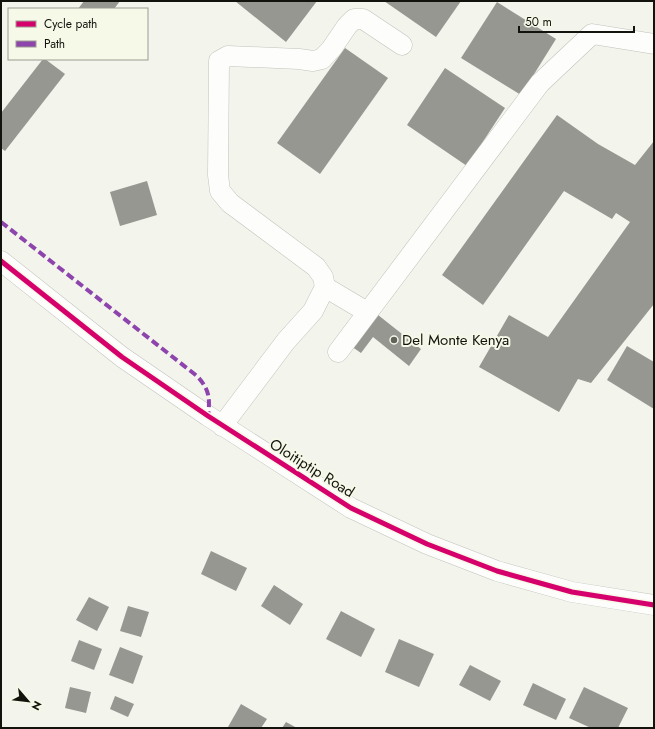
<svg xmlns="http://www.w3.org/2000/svg" width="655" height="729" font-family="Jost,sans-serif">
<style>
.building{fill:#969791}
.lines{fill:none;stroke-linecap:round;stroke-linejoin:round}
.minor-casing{stroke:#c1c2bc;stroke-width:21}
.minor{stroke:#fdfdfc;stroke-width:20}
.quiet{stroke:#8e44ad;stroke-width:4;stroke-dasharray:8 4;stroke-linecap:butt}
.cycleway-casing{stroke:#f6f8e8;stroke-width:8}
.cycleway{stroke:#d6006c;stroke-width:5}
.poi-dot{fill:#61625c;stroke:#f6f8e8;stroke-width:1.5}
.labels{text-anchor:middle;dominant-baseline:central;stroke-width:4;stroke-linejoin:round;paint-order:stroke}
.poi-label{font-size:15px;fill:#13130e;stroke:#f6f8e8;text-anchor:start}
.street-label{font-size:15px;fill:#13130e;stroke:#f6f8e8}
</style>
<rect width="100%" height="100%" fill="#f3f4ec"/>
<g class="building">
<path d="M84 1H120L114 9H78Z"/>
<path d="M235 1H317L286 42Z"/>
<path d="M384 1H461L436 37Z"/>
<path d="M497 2 556 39 521 95 461 58Z"/>
<path d="M345 48 388 78 320 174 277 143Z"/>
<path d="M43 59H45L65 74 5 151 1 148V113Z"/>
<path d="M445 68 505 108 467 166 407 125Z"/>
<path d="M557 115 598 144 635 165 654 141V304L591 383 578 379 559 412 479 367 509 315 548 337 630 222 616 213 612 219 564 191 483 305 442 275Z"/>
<path d="M147 181 157 215 120 226 110 192Z"/>
<path d="M373 311 421 349 409 366 373 337 361 353 348 344Z"/>
<path d="M627 346 654 362V409L607 380Z"/>
<path d="M211 551 247 568 236 591 201 574Z"/>
<path d="M274 585 303 604 290 625 261 606Z"/>
<path d="M89 597 109 607 97 631 76 620Z"/>
<path d="M128 606 149 612 141 637 120 631Z"/>
<path d="M341 611 375 629 361 657 326 639Z"/>
<path d="M399 639 434 654 419 687 385 672Z"/>
<path d="M79 640 102 649 94 670 71 661Z"/>
<path d="M120 647 143 656 133 684 109 675Z"/>
<path d="M470 665 501 681 490 701 459 685Z"/>
<path d="M533 683 566 699 556 720 523 705Z"/>
<path d="M70 687 91 692 86 713 65 708Z"/>
<path d="M584 687 628 708 618 728H591L569 718Z"/>
<path d="M115 696 134 704 128 717 110 709Z"/>
<path d="M241 704 267 719 261 728H230L228 727Z"/>
<path d="M286 722 297 728H282Z"/>
</g>
<g class="lines">
<defs>
<g id="minor">
<path d="M1 261 122 357 208 416 351 508 427 544 497 571 572 592 654 605"/>
<path d="M325 287 367 312"/>
<path d="M338 352 540 83 592 34 654 44"/>
<path d="M222 426 286 341 313 311 325 287 323 277 316 267 230 203 220 191 218 175 219 61 228 56 299 59 313 61 322 59 332 48 347 26 354 19H363L402 45"/>
</g>
</defs>
<use href="#minor" class="minor-casing"/>
<use href="#minor" class="minor"/>
<path class="quiet" d="M1 222 197 376C210 390 210 399 208 416"/>
<defs>
<path id="cycleway" d="M1 261 122 357 208 416 351 508 427 544 497 571 572 592 654 605"/>
</defs>
<use href="#cycleway" class="cycleway-casing"/>
<use href="#cycleway" class="cycleway"/>
</g>
<circle class="poi-dot" cx="394" cy="340" r="4"/>
<g class="labels">
<g class="poi-label">
<text x="402" y="340">Del Monte Kenya</text>
</g>
<g class="street-label">
<text transform="translate(312 468) rotate(32)">Oloitiptip Road</text>
</g>
</g>
<rect width="655" height="729" fill="none" stroke="#13130e" stroke-width="4"/>
<rect x="8" y="8" width="140" height="52" fill="#f6f8e8" stroke="#9b9c91"/>
<rect x="16" y="21" width="20" height="6" fill="#d6006c" stroke="#9b9c91"/>
<text x="44" y="28" font-size="12" fill="#13130e">Cycle path</text>
<rect x="16" y="41" width="20" height="6" fill="#8e44ad" stroke="#9b9c91"/>
<text x="44" y="48" font-size="12" fill="#13130e">Path</text>
<g transform="translate(28 701) rotate(118)" stroke="#f6f8e8" stroke-width="3" paint-order="stroke">
<path d="M0-3L7 15L0 10L-7 15Z" fill="#13130e"/>
<text y="-6" font-size="11" font-weight="bold" text-anchor="middle" fill="#13130e">N</text>
</g>
<path d="M519 26v6h115v-6" fill="none" stroke="#13130e" stroke-width="2"/>
<text x="525" y="26" font-size="12" fill="#13130e" stroke="#f6f8e8" stroke-width="3" paint-order="stroke">50 m</text>
</svg>
